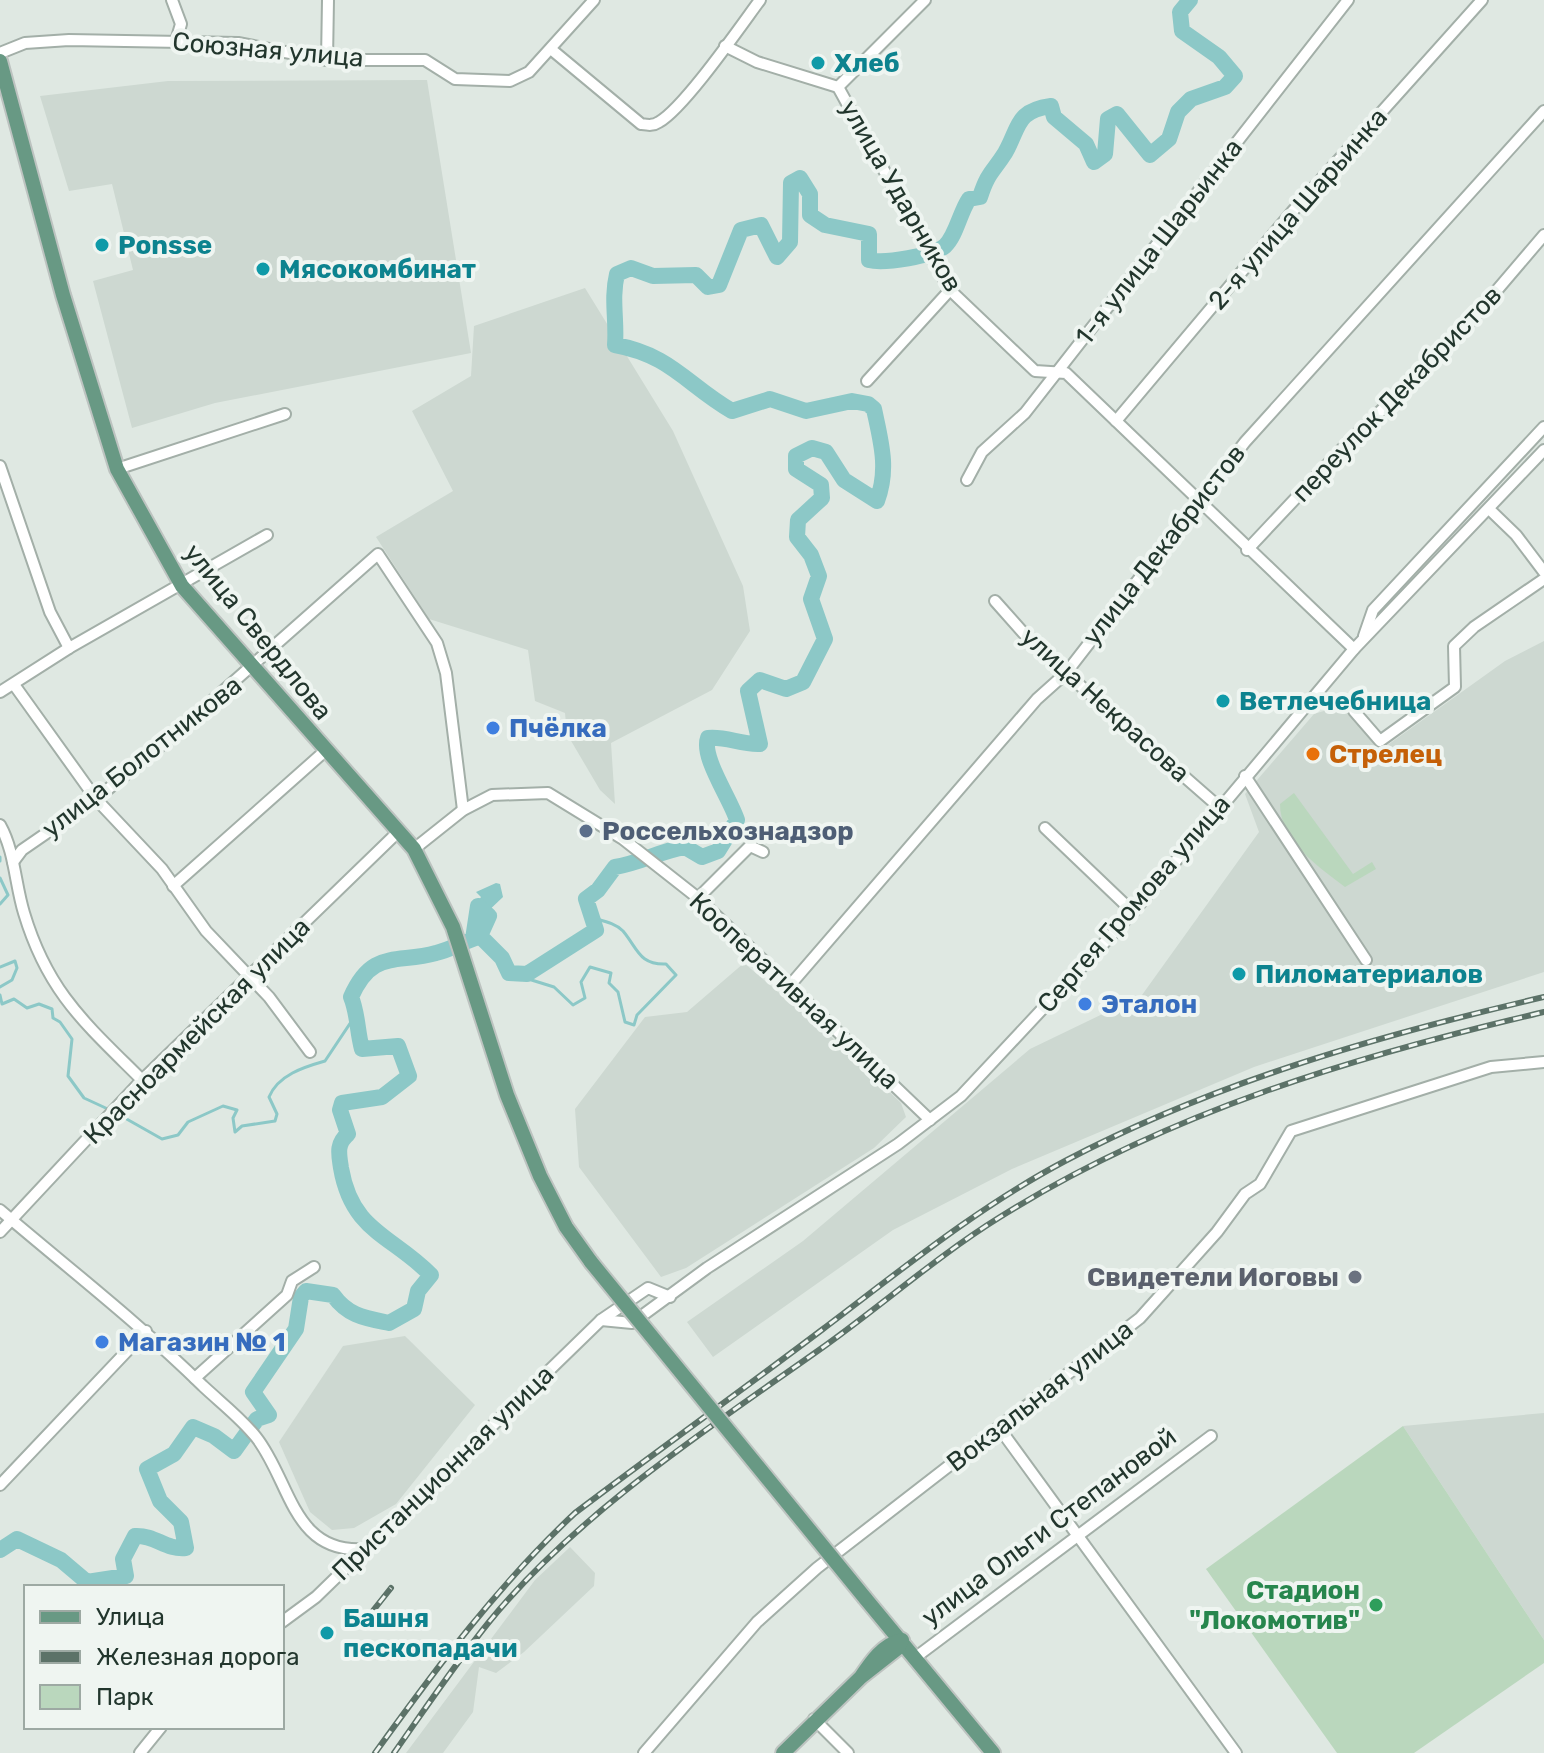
<svg xmlns="http://www.w3.org/2000/svg" width="1544" height="1753" font-family="Rubik,sans-serif">
<style>
.built{fill:#cdd8d1}
.green{fill:#bad7bd}
.water{fill:#8cc8c7}
.lines{fill:none;stroke-linecap:round;stroke-linejoin:round}
.stream{stroke:#8cc8c7;stroke-width:3}
.river{stroke:#8cc8c7;stroke-width:16}
.minor-casing{stroke:#a3afa8;stroke-width:14}
.major-casing{stroke:#bdc3c0;stroke-width:18}
.minor{stroke:#fff;stroke-width:10}
.major{stroke:#689984;stroke-width:14}
.rail-casing{stroke:#5c7268;stroke-width:6}
.rail{stroke:#eff5f1;stroke-width:3;stroke-dasharray:9;stroke-linecap:butt}
.major-bridge-casing{stroke:#bdc3c0;stroke-width:18;stroke-linecap:butt}
.major-bridge{stroke:#689984;stroke-width:14}
.culture-dot{fill:#0f9aa8;stroke:#eff5f1;stroke-width:3}
.shop-dot{fill:#3f7fe0;stroke:#eff5f1;stroke-width:3}
.food-dot{fill:#e8710a;stroke:#eff5f1;stroke-width:3}
.service-dot{fill:#5c6f8a;stroke:#eff5f1;stroke-width:3}
.worship-dot{fill:#6b7280;stroke:#eff5f1;stroke-width:3}
.leisure-dot{fill:#2e9e5b;stroke:#eff5f1;stroke-width:3}
.labels{text-anchor:middle;dominant-baseline:central;stroke-width:8;stroke-linejoin:round;paint-order:stroke}
.street-label{font-size:26px;fill:#22362d;stroke:#eff5f1}
.culture-label{font-size:26px;font-weight:bold;fill:#0d838f;stroke:#eff5f1;text-anchor:start}
.shop-label{font-size:26px;font-weight:bold;fill:#366cbe;stroke:#eff5f1;text-anchor:start}
.food-label{font-size:26px;font-weight:bold;fill:#c56008;stroke:#eff5f1;text-anchor:start}
.service-label{font-size:26px;font-weight:bold;fill:#4e5e75;stroke:#eff5f1;text-anchor:start}
.worship-label{font-size:26px;font-weight:bold;fill:#5b616d;stroke:#eff5f1;text-anchor:end}
.leisure-label{font-size:26px;font-weight:bold;fill:#27864d;stroke:#eff5f1;text-anchor:end}
</style>
<rect width="100%" height="100%" fill="#dfe8e2"/>
<g class="built">
<path d="M427 80 471 353 215 403 132 428 93 281 133 270 112 184 69 191 40 96 168 81Z"/>
<path d="M585 288 673 431 743 586 750 631 712 690 611 743 615 804 600 790 567 734 565 713 535 701 528 650 429 619 376 537 453 491 412 411 471 376 474 326Z"/>
<path d="M1544 641V972L1254 1067 1012 1169 893 1230 713 1357 687 1322 803 1241 1030 1049 1142 995 1259 832 1245 794 1314 714 1343 705 1382 749 1505 661Z"/>
<path d="M744 963 842 1046 901 1103 906 1117 874 1148 686 1268 661 1277 579 1167 575 1109 645 1017 687 1012Z"/>
<path d="M405 1336 475 1405 396 1504 354 1528 332 1530 310 1512 279 1442 343 1346Z"/>
<path d="M1544 1413V1640L1403 1426Z"/>
<path d="M570 1547 595 1573 594 1586 524 1652 496 1673 479 1667 473 1712 443 1753H406L535 1580Z"/>
</g>
<g class="green">
<path d="M1294 793 1353 874 1372 862 1376 869 1345 887C1318 866 1280 841 1280 804Z"/>
<path d="M1403 1426 1544 1640V1663L1414 1753H1337L1206 1569Z"/>
</g>
<path class="water" d="M496 883 500 884 503 897 484 915 479 911 477 903 481 897 476 892Z"/>
<g class="lines">
<g class="stream">
<path d="M0 857V861"/>
<path d="M0 878 8 895 0 904"/>
<path d="M0 967 15 961 17 968 12 980 0 987"/>
<path d="M509 973 554 987 573 1005 585 998 581 982 590 967 611 973 609 983 618 992 625 1022 634 1025 637 1015 676 975 666 964C639 965 638 949 623 931 615 923 603 921 593 918"/>
<path d="M0 995 2 1004 14 999 27 1008 39 1004 52 1009 53 1018 60 1022 72 1039 68 1076 84 1098 110 1110"/>
<path d="M116 1113 162 1139 178 1135 188 1122 223 1106 237 1110 233 1118 235 1132 242 1126 275 1121 277 1114 269 1097C278 1075 304 1067 325 1061L357 1013"/>
</g>
<path class="river" d="M0 1550 17 1539 61 1560 87 1582 126 1576 123 1559 135 1536C156 1535 165 1550 186 1548L181 1522 160 1501 147 1469 174 1454 193 1427 214 1436 234 1451 257 1419 269 1415 253 1392 296 1329 301 1297 306 1291 333 1295C348 1316 365 1318 389 1323L414 1309 418 1291 431 1275C392 1235 352 1232 341 1168 339 1154 336 1144 348 1134L340 1110 342 1103 382 1097 409 1076 398 1046 362 1049C357 1031 358 1014 351 997 372 949 396 964 436 953 449 950 461 943 473 939L478 906 489 916 480 936 502 958 509 973 527 974 596 930 586 899 598 890 615 867C640 863 660 851 685 847L702 857 718 851 737 820C730 798 701 757 708 738 726 736 741 745 760 744L748 691 760 680 786 689 803 682 825 639 811 599 819 576 811 555 797 537 798 520 822 498 821 485 796 469V456L812 448 826 452 844 480 877 501C889 469 881 442 874 409L868 404 852 401 806 411 770 399 732 411C687 385 671 355 615 345 617 320 611 299 617 274L631 268 653 276 696 275 708 287 719 285 741 230 761 225 777 257 790 242 791 183 800 178 810 194V215L825 225 869 234V260C884 264 933 256 945 246 956 236 960 212 969 199L980 197C988 172 993 172 1005 153 1020 127 1015 111 1051 106L1054 117 1086 144 1094 162 1105 154 1108 119 1117 114 1150 155 1169 139 1178 112 1191 99 1225 87 1235 76 1219 57 1182 31 1180 12 1190 0"/>
<defs>
<g id="minor">
<path d="M172 0 181 24 176 41"/>
<path d="M725 46 757 62 838 87"/>
<path d="M552 50 641 124C648 125 653 126 659 122 684 108 740 27 760 0"/>
<path d="M0 53 25 43 69 40 238 43 327 60H425L455 79 510 81 529 72 594 0"/>
<path d="M327 60 328 0"/>
<path d="M838 87 950 290 1035 371 1066 373 1354 649"/>
<path d="M838 87 925 0"/>
<path d="M867 381 950 290"/>
<path d="M1116 421 1292 212 1482 0"/>
<path d="M0 466 50 612 69 648"/>
<path d="M117 469 285 414"/>
<path d="M967 480 982 452 1025 413 1348 0"/>
<path d="M1489 509 1516 535 1544 572"/>
<path d="M1247 550 1342 449 1463 330 1544 235"/>
<path d="M995 601 1035 646 1219 807"/>
<path d="M1364 636 1373 610 1544 427"/>
<path d="M15 686 96 799 162 869 206 931 269 997 310 1052"/>
<path d="M0 692 69 648 267 535"/>
<path d="M1354 711 1380 741 1455 687 1454 646 1474 627 1544 579"/>
<path d="M1245 776 1366 960"/>
<path d="M0 825C15 852 15 884 24 913 48 993 86 1024 142 1080"/>
<path d="M1045 828 1133 912"/>
<path d="M414 849 463 810 492 795 548 793 623 839 698 898 930 1120"/>
<path d="M13 862 22 850 96 799 170 738 378 554 437 643 446 673 463 810"/>
<path d="M173 886 325 751"/>
<path d="M698 898 750 846 763 852"/>
<path d="M791 984 1037 699 1066 673 1245 442 1544 111"/>
<path d="M0 1210C68 1268 139 1323 203 1386 220 1402 241 1418 256 1437 291 1481 292 1555 366 1549"/>
<path d="M0 1232 142 1080 398 832"/>
<path d="M601 1320 632 1323 707 1268 898 1144 961 1096 1133 912 1354 649 1544 450"/>
<path d="M195 1378 287 1295 292 1281 314 1267"/>
<path d="M1000 1429 1236 1753"/>
<path d="M0 1485 146 1331"/>
<path d="M282 1622 316 1597 601 1320 648 1288 670 1297"/>
<path d="M916 1657 1211 1436"/>
<path d="M814 1719 848 1753"/>
<path d="M140 1753 161 1727"/>
<path d="M644 1753 757 1622 817 1568 1140 1318 1217 1232 1245 1194 1260 1184 1291 1131 1491 1067 1544 1062"/>
</g>
<g id="major">
<path d="M0 61 63 295 117 469 182 586 414 849 453 927 507 1095 540 1176 566 1227 591 1262"/>
<path d="M865 1598 993 1753"/>
<path d="M783 1753 861 1677 898 1648 902 1640C883 1644 871 1662 861 1677"/>
</g>
</defs>
<use href="#minor" class="minor-casing"/>
<use href="#major" class="major-casing"/>
<use href="#minor" class="minor"/>
<use href="#major" class="major"/>
<defs>
<g id="rail">
<path d="M368 1617 391 1588"/>
<path d="M375 1753C437 1667 498 1585 575 1513 657 1451 741 1391 823 1329 901 1270 978 1207 1065 1161 1215 1082 1380 1035 1544 997"/>
<path d="M394 1753C425 1709 455 1664 489 1622 577 1514 706 1430 819 1350 880 1307 937 1256 1000 1217 1166 1113 1355 1056 1544 1012"/>
</g>
</defs>
<use href="#rail" class="rail-casing"/>
<use href="#rail" class="rail"/>
<defs>
<path id="major-bridge" d="M591 1262 865 1598"/>
</defs>
<use href="#major-bridge" class="major-bridge-casing"/>
<use href="#major-bridge" class="major-bridge"/>
</g>
<g class="culture-dot">
<circle cx="818" cy="63" r="8"/>
<circle cx="102" cy="245" r="8"/>
<circle cx="263" cy="269" r="8"/>
<circle cx="1223" cy="701" r="8"/>
<circle cx="1239" cy="974" r="8"/>
<circle cx="327" cy="1633" r="8"/>
</g>
<g class="shop-dot">
<circle cx="493" cy="728" r="8"/>
<circle cx="1085" cy="1004" r="8"/>
<circle cx="102" cy="1342" r="8"/>
</g>
<circle class="food-dot" cx="1313" cy="754" r="8"/>
<circle class="service-dot" cx="586" cy="831" r="8"/>
<circle class="worship-dot" cx="1355" cy="1277" r="8"/>
<circle class="leisure-dot" cx="1376" cy="1605" r="8"/>
<g class="labels">
<g class="street-label">
<text transform="translate(268 50) rotate(5)">Союзная улица</text>
<text transform="translate(901 196) rotate(60)">улица Ударников</text>
<text transform="translate(1298 209) rotate(-49)">2-я улица Шарьинка</text>
<text transform="translate(1159 242) rotate(-52)">1-я улица Шарьинка</text>
<text transform="translate(1397 394) rotate(-46)">переулок Декабристов</text>
<text transform="translate(1164 545) rotate(-52)">улица Декабристов</text>
<text transform="translate(258 632) rotate(51)">улица Свердлова</text>
<text transform="translate(1105 705) rotate(42)">улица Некрасова</text>
<text transform="translate(142 757) rotate(-38)">улица Болотникова</text>
<text transform="translate(1134 904) rotate(-49)">Сергея Громова улица</text>
<text transform="translate(794 991) rotate(43)">Кооперативная улица</text>
<text transform="translate(197 1031) rotate(-45)">Красноармейская улица</text>
<text transform="translate(1040 1396) rotate(-38)">Вокзальная улица</text>
<text transform="translate(443 1473) rotate(-44)">Пристанционная улица</text>
<text transform="translate(1049 1527) rotate(-37)">улица Ольги Степановой</text>
</g>
<g class="culture-label">
<text x="834" y="63">Хлеб</text>
<text x="118" y="245">Ponsse</text>
<text x="279" y="269">Мясокомбинат</text>
<text x="1239" y="701">Ветлечебница</text>
<text x="1255" y="974">Пиломатериалов</text>
<text x="343" y="1618">Башня<tspan x="343" dy="30">пескопадачи</tspan></text>
</g>
<g class="shop-label">
<text x="509" y="728">Пчёлка</text>
<text x="1101" y="1004">Эталон</text>
<text x="118" y="1342">Магазин № 1</text>
</g>
<g class="food-label">
<text x="1329" y="754">Стрелец</text>
</g>
<g class="service-label">
<text x="602" y="831">Россельхознадзор</text>
</g>
<g class="worship-label">
<text x="1339" y="1277">Свидетели Иоговы</text>
</g>
<g class="leisure-label">
<text x="1360" y="1590">Стадион<tspan x="1360" dy="30">"Локомотив"</tspan></text>
</g>
</g>
<rect x="24" y="1585" width="260" height="144" fill="#eff5f1" stroke="#9da9a3" stroke-width="2"/>
<rect x="40" y="1611" width="40" height="12" fill="#689984" stroke="#9da9a3" stroke-width="2"/>
<text x="96" y="1625" font-size="24" fill="#22362d">Улица</text>
<rect x="40" y="1651" width="40" height="12" fill="#5c7268" stroke="#9da9a3" stroke-width="2"/>
<text x="96" y="1665" font-size="24" fill="#22362d">Железная дорога</text>
<rect x="40" y="1685" width="40" height="24" fill="#bad7bd" stroke="#9da9a3" stroke-width="2"/>
<text x="96" y="1705" font-size="24" fill="#22362d">Парк</text>
</svg>
